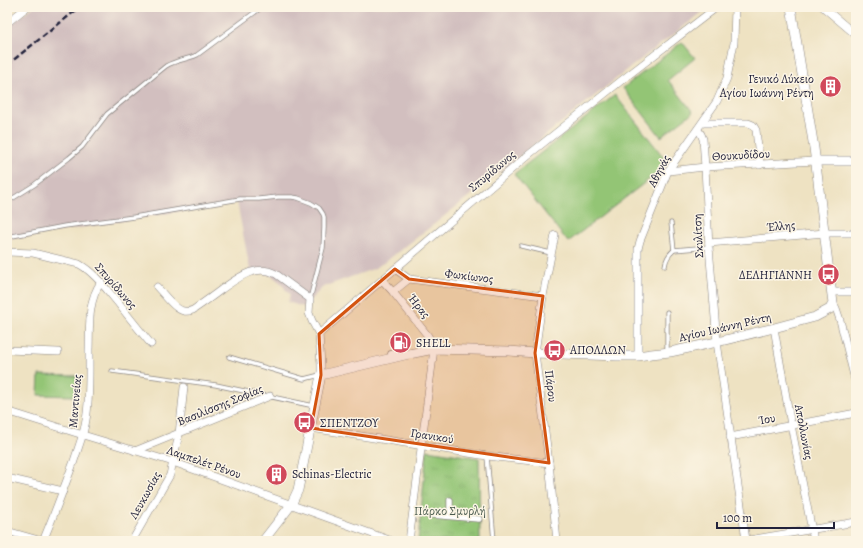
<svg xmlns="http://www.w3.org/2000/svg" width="863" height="548" font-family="Alegreya,serif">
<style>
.industrial{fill:#d2bfbf}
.grass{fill:#93c575;stroke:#5a7458}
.park{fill:url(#park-tufts);stroke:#5a7458}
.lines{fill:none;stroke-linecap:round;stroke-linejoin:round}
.service-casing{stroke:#88827e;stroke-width:5}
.pedestrian-casing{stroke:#88827e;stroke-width:7}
.minor-casing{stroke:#88827e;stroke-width:8}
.tertiary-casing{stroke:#88827e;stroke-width:10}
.service{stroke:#fff;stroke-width:3.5}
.pedestrian{stroke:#fff;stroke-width:5.5}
.minor{stroke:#fff;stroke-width:7}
.tertiary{stroke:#fff;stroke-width:9}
.rail{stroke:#22223b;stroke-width:2.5;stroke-dasharray:6 3;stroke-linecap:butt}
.marked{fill:#d45411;fill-opacity:0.2;stroke:#d45411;stroke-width:3;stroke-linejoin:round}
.labels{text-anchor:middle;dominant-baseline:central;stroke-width:3;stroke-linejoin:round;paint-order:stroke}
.poi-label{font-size:12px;fill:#22223b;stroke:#fcf5e5;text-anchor:start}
.street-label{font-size:12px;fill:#22223b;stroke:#fcf5e5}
.park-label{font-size:12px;fill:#4a5b4f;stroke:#fcf5e5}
</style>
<defs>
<pattern id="park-tufts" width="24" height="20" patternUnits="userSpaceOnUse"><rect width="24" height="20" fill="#93c575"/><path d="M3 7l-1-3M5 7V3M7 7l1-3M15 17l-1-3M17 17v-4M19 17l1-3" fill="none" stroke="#7ea966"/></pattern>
</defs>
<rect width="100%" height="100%" fill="#fcf5e5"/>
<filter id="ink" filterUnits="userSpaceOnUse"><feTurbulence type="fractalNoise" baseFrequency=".025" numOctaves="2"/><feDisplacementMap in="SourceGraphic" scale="8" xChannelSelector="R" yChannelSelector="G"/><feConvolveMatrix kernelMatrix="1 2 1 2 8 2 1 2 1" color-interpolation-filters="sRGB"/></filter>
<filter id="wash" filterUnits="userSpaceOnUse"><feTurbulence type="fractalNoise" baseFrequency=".012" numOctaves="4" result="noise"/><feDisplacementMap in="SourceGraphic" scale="16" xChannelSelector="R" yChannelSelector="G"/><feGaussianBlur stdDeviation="0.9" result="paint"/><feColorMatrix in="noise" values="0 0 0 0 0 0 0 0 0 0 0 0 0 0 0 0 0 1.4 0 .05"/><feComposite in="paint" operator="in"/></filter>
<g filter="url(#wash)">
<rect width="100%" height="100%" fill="#eee2c2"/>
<path class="industrial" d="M33 7H709L632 66 433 225 385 262 373 269 323 287 303 307 288 302 290 295 280 282 272 276 264 273 251 275 237 202 7 240V27Z"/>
<g class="grass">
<path d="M682 42 695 58 668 80 693 112 661 137 623 88Z"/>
<path d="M615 95 669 164 568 242 514 174Z"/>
<path d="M39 375 77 376 76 396 38 395Z"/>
</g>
<path class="park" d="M427 450 479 458 480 541H418Z"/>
</g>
<g filter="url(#ink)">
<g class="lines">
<defs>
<g id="service">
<path d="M7 202 34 185 69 158 82 147 107 114 166 66C176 60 186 60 197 55L262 7"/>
<path d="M671 223 674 250 709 247"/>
<path d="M7 237 65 226 134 217 240 199H259L278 197H292L298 198 311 203 319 208 323 214 324 217V228L323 248 310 299"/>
<path d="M521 246 551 253"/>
<path d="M665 266C666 259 668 255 674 250"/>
<path d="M667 312V352"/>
<path d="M229 357 304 379 320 375"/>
<path d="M389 357 390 353 404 350 408 353"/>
<path d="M112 371 216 385 314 406"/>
<path d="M487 456 494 541"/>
</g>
<g id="pedestrian">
<path d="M420 514 479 519"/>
<path d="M450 516V500"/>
</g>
<g id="minor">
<path d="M823 7 856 35"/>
<path d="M7 23 27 7"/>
<path d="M703 123H748L753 125 756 130 760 165"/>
<path d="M698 130 701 134 703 139 705 167 709 247 717 342 746 540"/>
<path d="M668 171 705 167 815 161"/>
<path d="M555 235 543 296 535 353 549 463 557 541"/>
<path d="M709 243 825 233H856"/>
<path d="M7 252 33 253 79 264C95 273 106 289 118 303 129 317 140 331 151 344"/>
<path d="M395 269 409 279 543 296"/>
<path d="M382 280 393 292 428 336 432 343 434 349 409 541"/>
<path d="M157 287C164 294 175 310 184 311 187 312 190 311 193 310 203 303 213 296 222 289 238 278 256 263 276 274L310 299 309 313 312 321 319 334 321 365V375"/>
<path d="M393 292 409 279"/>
<path d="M832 292H856"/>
<path d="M833 303 836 308 840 320 856 384"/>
<path d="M774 328 791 425 814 541"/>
<path d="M319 334 527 156 622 80 717 7"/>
<path d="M7 350 58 352"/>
<path d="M638 356V249L640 241 668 171 717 101 727 78 734 43 735 7"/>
<path d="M7 411 83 435 173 462 392 541"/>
<path d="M311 428 487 456 549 463"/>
<path d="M730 437 856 413"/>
<path d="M135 451 270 396"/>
<path d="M7 478 63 491"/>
<path d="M7 531 42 541"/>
<path d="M43 541C54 515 64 488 74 461 78 448 84 434 86 420 90 397 89 374 89 350 90 327 87 302 101 282"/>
<path d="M132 541 170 475 179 434 184 387"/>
<path d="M743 541 856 522"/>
</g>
<g id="tertiary">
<path d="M815 161H856"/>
<path d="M263 541 291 505 298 490 321 375 409 354 434 349 509 351 535 353 617 356H638L651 354 670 352 717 342 774 328 815 317 830 309 833 303 830 280 814 148 791 7"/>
</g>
</defs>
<use href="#service" class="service-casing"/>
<use href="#pedestrian" class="pedestrian-casing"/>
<use href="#minor" class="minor-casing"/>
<use href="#tertiary" class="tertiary-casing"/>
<use href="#service" class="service"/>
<use href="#pedestrian" class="pedestrian"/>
<use href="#minor" class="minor"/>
<use href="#tertiary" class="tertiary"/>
<path class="rail" d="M7 65 80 7"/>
</g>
</g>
<path class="marked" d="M395 269 409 279 543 296 535 353 549 463 311 428 321 375 319 334Z"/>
<defs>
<symbol id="building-disc" viewBox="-11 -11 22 22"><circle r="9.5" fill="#d1495b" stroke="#fcf5e5"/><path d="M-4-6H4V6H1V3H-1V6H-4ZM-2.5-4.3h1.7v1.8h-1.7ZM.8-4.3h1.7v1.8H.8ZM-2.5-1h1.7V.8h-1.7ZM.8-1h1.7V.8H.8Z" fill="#fff"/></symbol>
<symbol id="bus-disc" viewBox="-11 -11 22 22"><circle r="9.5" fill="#d1495b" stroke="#fcf5e5"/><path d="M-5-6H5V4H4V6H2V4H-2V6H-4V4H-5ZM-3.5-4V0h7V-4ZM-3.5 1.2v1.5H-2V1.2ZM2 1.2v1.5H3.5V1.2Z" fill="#fff"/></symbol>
<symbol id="fuel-disc" viewBox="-11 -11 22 22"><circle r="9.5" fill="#d1495b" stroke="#fcf5e5"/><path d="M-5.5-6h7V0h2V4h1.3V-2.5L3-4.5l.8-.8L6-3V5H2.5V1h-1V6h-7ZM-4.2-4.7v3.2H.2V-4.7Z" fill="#fff"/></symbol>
</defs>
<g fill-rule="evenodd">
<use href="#building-disc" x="818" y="74" width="25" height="25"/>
<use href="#bus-disc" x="816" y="262" width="25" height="25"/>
<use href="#fuel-disc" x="388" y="330" width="25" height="25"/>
<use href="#bus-disc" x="542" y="338" width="25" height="25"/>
<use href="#bus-disc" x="292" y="410" width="25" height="25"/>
<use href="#building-disc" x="264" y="462" width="25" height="25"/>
</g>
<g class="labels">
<g class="poi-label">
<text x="814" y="79" text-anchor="end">Γενικό Λύκειο<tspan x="814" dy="14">Αγίου Ιωάννη Ρέντη</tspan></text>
<text x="812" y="275" text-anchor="end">ΔΕΛΗΓΙΑΝΝΗ</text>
<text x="416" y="343">SHELL</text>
<text x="570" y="350">ΑΠΟΛΛΩΝ</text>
<text x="320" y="423">ΣΠΕΝΤΖΟΥ</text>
<text x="292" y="474">Schinas-Electric</text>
</g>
<g class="street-label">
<text transform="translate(741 155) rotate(-3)">Θουκυδίδου</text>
<text transform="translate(492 171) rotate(-40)">Σπυρίδωνος</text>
<text transform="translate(659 171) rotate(-62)">Αθηνάς</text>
<text transform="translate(781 226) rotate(-5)">Έλλης</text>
<text transform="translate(698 236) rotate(-93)">Σκυλίτση</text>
<text transform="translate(469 276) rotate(7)">Φωκίωνος</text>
<text transform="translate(116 286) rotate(49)">Σπυρίδωνος</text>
<text transform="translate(419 306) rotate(51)">Ήρας</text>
<text transform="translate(725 327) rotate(-13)">Αγίου Ιωάννη Ρέντη</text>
<text transform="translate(551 386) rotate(83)">Πάρου</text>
<text transform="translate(75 401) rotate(-85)">Μαντινείας</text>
<text transform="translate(220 405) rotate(-22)">Βασιλίσσης Σοφίας</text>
<text transform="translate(767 419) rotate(-11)">Ίου</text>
<text transform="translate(804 432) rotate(79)">Απολλωνίας</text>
<text transform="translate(432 436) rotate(9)">Γρανικού</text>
<text transform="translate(204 462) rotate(19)">Λαμπελέτ Ρένου</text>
<text transform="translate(145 495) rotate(-61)">Λευκωσίας</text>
</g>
<g class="park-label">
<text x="450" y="511">Πάρκο Σµυρλή</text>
</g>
</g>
<rect width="863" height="548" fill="none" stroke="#fcf5e5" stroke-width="24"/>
<path d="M717 522v6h117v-6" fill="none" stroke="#22223b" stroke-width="2"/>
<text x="723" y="522" font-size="12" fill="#22223b" stroke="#fcf5e5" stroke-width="3" paint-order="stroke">100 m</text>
</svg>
